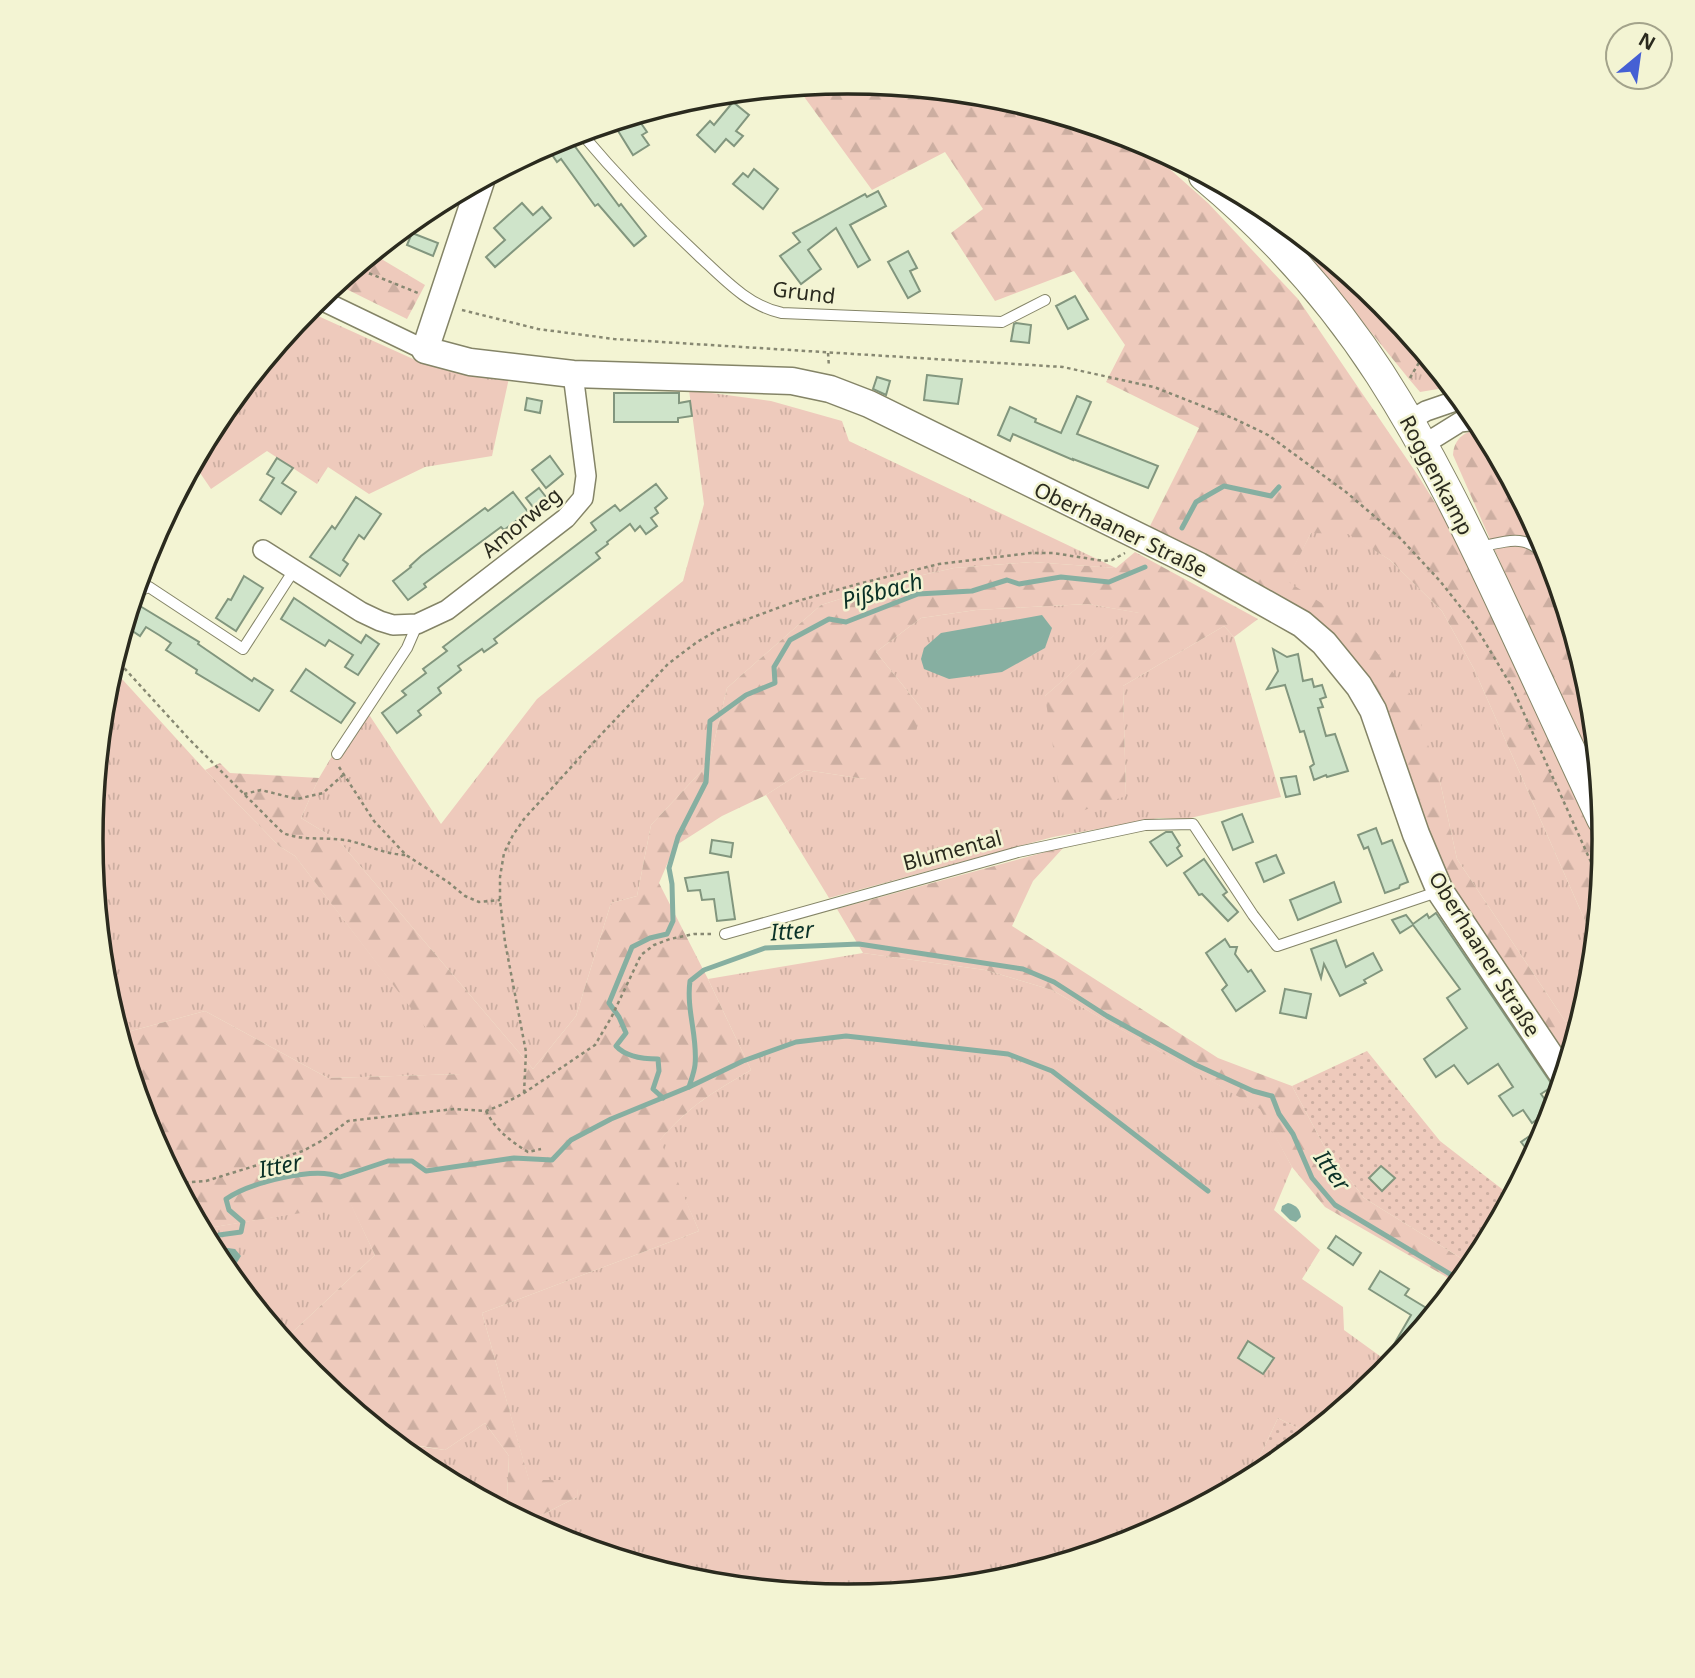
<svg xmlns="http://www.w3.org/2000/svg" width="1695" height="1678" font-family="'Noto Sans',sans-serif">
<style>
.grass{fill:url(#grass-tufts)}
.forest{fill:url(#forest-firs)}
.garden{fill:url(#garden-dots)}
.water{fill:#86afa1}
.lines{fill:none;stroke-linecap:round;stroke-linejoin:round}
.stream{stroke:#86afa1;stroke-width:5}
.building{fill:#cfe4ca;stroke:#82967e;stroke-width:2}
.lane-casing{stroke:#848467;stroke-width:12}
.street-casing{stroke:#848467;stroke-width:22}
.secondary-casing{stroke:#848467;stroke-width:29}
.primary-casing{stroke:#848467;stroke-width:32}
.path{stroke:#878872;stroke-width:2.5;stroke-dasharray:3.5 3.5;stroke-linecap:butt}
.lane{stroke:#fff;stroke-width:10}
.street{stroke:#fff;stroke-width:19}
.secondary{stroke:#fff;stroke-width:26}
.primary{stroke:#fff;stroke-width:30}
.labels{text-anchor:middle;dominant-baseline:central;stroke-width:5;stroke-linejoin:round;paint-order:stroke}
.street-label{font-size:21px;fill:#2a2a1e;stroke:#f3f4d3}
.water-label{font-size:23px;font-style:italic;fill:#0a3127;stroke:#f3f4d3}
.rim{fill:none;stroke:#2a2a1e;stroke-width:3.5}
</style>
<defs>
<pattern id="grass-tufts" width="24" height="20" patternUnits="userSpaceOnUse" patternTransform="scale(1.75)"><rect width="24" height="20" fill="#eecabc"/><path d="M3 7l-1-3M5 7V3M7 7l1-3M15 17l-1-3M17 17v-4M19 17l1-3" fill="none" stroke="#ccaea1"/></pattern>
<pattern id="forest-firs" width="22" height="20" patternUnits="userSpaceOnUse" patternTransform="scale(1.75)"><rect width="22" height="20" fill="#eecabc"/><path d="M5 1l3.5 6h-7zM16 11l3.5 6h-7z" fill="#ccaea1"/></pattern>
<pattern id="garden-dots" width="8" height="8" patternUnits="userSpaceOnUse" patternTransform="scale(1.75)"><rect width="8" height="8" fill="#eecabc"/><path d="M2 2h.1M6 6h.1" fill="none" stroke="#ccaea1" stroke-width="1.8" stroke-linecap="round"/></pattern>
</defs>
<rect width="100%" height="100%" fill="#f3f4d3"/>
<g class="grass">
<path d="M307 311 422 363 509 378 492 456 425 467 369 494 328 467 317 484 267 451 211 489 194 464 219 418Z"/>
<path d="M1424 354 1450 387 1420 392 1409 379Z"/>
<path d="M689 390 771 401 842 421 849 441 1116 568 1032 562 954 568 900 580 821 605 727 688 709 763 651 825 637 896 611 903 576 1016 533 1069 339 841 301 818 319 778 360 709 370 716 441 824 537 699 683 581 704 504Z"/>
<path d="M1311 533H1348L1390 560 1442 611 1474 669 1594 941 1590 987 1575 1036 1457 859 1439 777 1286 581Z"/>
<path d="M1088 604 1140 613 1045 696 1126 796 1123 686 1224 626 1234 637 1281 797 1186 819 1159 818 1053 837 829 898 766 795 805 770 865 779 922 709 876 652 921 618 976 610Z"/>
<path d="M112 668 205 770 279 846 295 856 462 1074 328 1078 205 1011 120 1034 105 986 91 839 105 691Z"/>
<path d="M863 953 985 970 1052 990 1261 1109 1292 1167 1274 1210 1320 1250 1302 1279 1343 1307 1344 1330 1391 1364 1382 1374 1309 1434 1278 1418 1249 1479 1137 1538 995 1581 847 1596 699 1581 558 1538 528 1522 577 1497 578 1480 529 1481 482 1313 699 1231 659 1141C690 1105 712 1093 751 1070L708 979Z"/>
<path d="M351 1204 375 1255 284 1340 218 1259 202 1229Z"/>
<path d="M485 1423 509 1456 507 1497 489 1502 427 1468 396 1443 445 1450Z"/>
</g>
<g class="forest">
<path d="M847 82 996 97 1137 140 1208 203 1298 299 1417 474 1484 581 1604 845 1594 941 1474 669 1442 611 1390 560 1348 534 1311 533 1287 581 1332 610 1375 650 1411 695 1439 777 1457 859 1575 1036 1567 1060 1447 891 1363 674 1148 530 1199 428 1106 382 1125 345 1074 271 995 301 951 233 983 209 945 152 872 190 797 87Z"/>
<path d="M1279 219 1383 304 1424 354 1409 379Z"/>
<path d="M373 254 425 285 407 319 336 284Z"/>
<path d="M1482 429 1547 550 1590 692 1599 787 1453 455C1454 437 1466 431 1482 429Z"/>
<path d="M1135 552 1258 619 1234 637 1224 626 1123 686 1126 796 1064 817 1045 696 1139 613 1088 604 976 610 921 618 876 652 922 709 911 748 865 779 805 770 766 795 722 816 675 846 659 883 708 979 751 1070C712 1093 690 1105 660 1140L699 1231 482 1313 529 1480H579L577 1497 528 1522 489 1502 507 1497 509 1456 485 1423 445 1450 396 1442 312 1374 284 1340 375 1255 351 1205 202 1229 148 1128 120 1034 205 1011 328 1078 461 1074 295 856 279 846 205 770 220 763 230 773 319 778 301 818 339 841 533 1069 576 1016 611 903 637 896 651 825 709 763 727 688 821 605 900 580 954 568 1032 562 1116 568Z"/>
<path d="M1064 847 1033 881 1012 926 1218 1058 1292 1086 1324 1146 1364 1198 1472 1265 1457 1283 1325 1207 1292 1167 1260 1109 1052 990 985 970 863 953 837 909Z"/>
</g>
<g class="garden">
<path d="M1367 1051 1440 1141 1511 1196 1472 1265 1364 1198 1324 1146 1292 1086Z"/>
<path d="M1278 1418 1309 1434 1268 1468 1249 1479Z"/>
</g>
<g class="water">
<path d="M1042 615 1052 628 1045 648 1002 672 949 679 924 669 921 659 924 648 941 633Z"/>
<path d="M1288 1203C1296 1205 1300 1209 1301 1217L1296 1222 1290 1220 1281 1211 1282 1206Z"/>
<path d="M220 1247 235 1249 241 1256 230 1274 213 1250Z"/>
</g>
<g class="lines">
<g class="stream">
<path d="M1182 528 1196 502 1224 486 1271 496 1279 487"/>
<path d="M689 1087 743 1061 796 1042 846 1036 1008 1054 1052 1071 1208 1191"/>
<path d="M663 1098 653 1089 659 1071 658 1059C643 1059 626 1057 616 1046L626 1033 619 1017 609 1003 632 947 650 938 667 934 673 921 672 884 669 868 678 837 706 782 710 721 746 695 775 683 774 667 790 640 829 619 846 622 918 594 972 591 1007 580 1019 584 1061 577 1109 582 1145 567"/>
<path d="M209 1242 219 1235 241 1232 243 1222 229 1210 226 1199C249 1183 314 1166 340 1177L388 1161H412L426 1171 514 1158 552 1160 571 1140 611 1119 689 1087C691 1080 694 1073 695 1065 698 1037 686 1010 690 981L704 970 765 948 859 944 1023 969 1054 982 1107 1016 1196 1065 1253 1091 1272 1096 1279 1114 1293 1134 1312 1178 1335 1205 1460 1280"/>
</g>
</g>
<g class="building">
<path d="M733 102 749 115 736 131 743 136 734 146 726 139 715 152 697 135 710 121 714 125Z"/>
<path d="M636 116 647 132 642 135 649 145 633 155 615 126Z"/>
<path d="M568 137 619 206 621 204 646 236 634 246 598 204 595 206 561 159 557 162 546 146Z"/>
<path d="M754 169 778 189 763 209 733 184 743 173 748 177Z"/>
<path d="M878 191 886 206 850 225 870 260 858 267 836 228 808 250 821 269 801 284 780 256 800 242 793 233 865 194 867 197Z"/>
<path d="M522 203 533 215 542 207 551 218 495 267 486 257 505 240 494 228Z"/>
<path d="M412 233 438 243 433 256 407 245Z"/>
<path d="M908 251 917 268 910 271 920 291 908 298 888 262Z"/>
<path d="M1075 296 1088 319 1068 329 1056 306Z"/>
<path d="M1016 323 1031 325 1029 343 1011 341 1014 324Z"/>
<path d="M927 375 962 379 958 404 924 400Z"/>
<path d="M877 377 890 381 886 395 873 389Z"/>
<path d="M614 393H679V403L690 401 692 416 678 418V422H614Z"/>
<path d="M1077 396 1091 402 1077 434 1158 466 1148 488 1073 459V460L1013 434 1010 441 998 435 1010 407 1036 419 1035 422 1061 433Z"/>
<path d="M527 398 542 401 540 413 525 410Z"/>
<path d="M550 456 563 474 546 488 532 470Z"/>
<path d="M277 458 293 468 282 483 296 492 281 514 260 500 274 478 267 474Z"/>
<path d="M656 484 667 498 655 508 658 513 651 518 657 526 646 534 640 526 635 531 630 524 607 542 608 544 596 553 600 558 494 639 497 643 484 652 482 649 458 666 461 670 438 688 441 693 418 711 421 715 397 733 382 713 406 695 402 691 426 673 423 669 447 651 443 647 596 530 591 523 615 505 620 511Z"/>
<path d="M539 488 549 501 536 511 526 498Z"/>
<path d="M513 492 528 512 504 530 501 527 424 584 426 587 408 600 393 581 411 567 410 566 421 556 485 508 488 511Z"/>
<path d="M356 497 381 514 364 539 359 535 343 560 348 564 340 576 310 557 332 526 335 529Z"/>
<path d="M244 576 263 588 236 631 216 618 228 599 231 600Z"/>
<path d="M294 598 361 643 366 635 379 644 358 675 345 667 353 655 329 640 325 646 281 619Z"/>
<path d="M135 603 199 642 198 644 252 681 254 678 273 690 259 711 196 673 197 670 166 650 171 643 159 635 146 627 140 636 125 626Z"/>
<path d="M1273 649 1287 657 1298 654 1303 681 1312 679 1314 687 1322 685 1326 697 1320 699 1323 707 1318 708 1326 736 1335 734 1348 771 1327 777 1326 775 1314 780 1310 767 1314 764 1304 731 1300 732 1285 685 1267 689 1278 671Z"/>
<path d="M306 669 355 703 341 723 291 691Z"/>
<path d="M1296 776 1300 794 1286 797 1281 778Z"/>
<path d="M1242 814 1253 842 1233 850 1222 822Z"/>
<path d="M1376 828 1382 844 1392 840 1408 882 1400 885 1399 888 1385 893 1368 847 1364 849 1358 835Z"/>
<path d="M1166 832H1172L1180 845 1177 848 1182 856 1167 866 1150 842Z"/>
<path d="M712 840 733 843 731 857 710 853Z"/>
<path d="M1276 855 1284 873 1264 882 1256 863Z"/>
<path d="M1204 859 1227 892 1223 895 1238 912 1228 921 1202 894 1199 895 1184 873Z"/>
<path d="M728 872 735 919 717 921 714 899 702 900 700 890 688 891 685 878Z"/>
<path d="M1334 882 1341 902 1298 920 1290 900Z"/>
<path d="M1436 913 1553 1086 1541 1094 1552 1109 1532 1123 1523 1110 1513 1116 1499 1096 1513 1087 1498 1064 1468 1084 1454 1065 1436 1077 1424 1059 1467 1028 1447 998 1460 989 1413 925 1400 933 1392 920 1406 915 1413 924 1427 914 1429 918Z"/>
<path d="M1225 939 1230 947H1237L1235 954 1248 972 1251 970 1265 991 1236 1011 1222 990 1227 985 1206 953Z"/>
<path d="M1336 940 1346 967 1373 953 1382 970 1364 980 1366 983 1340 996 1324 964 1321 978 1311 949Z"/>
<path d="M1285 989 1311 994 1306 1018 1280 1013Z"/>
<path d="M1548 1123 1546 1129 1532 1156 1521 1142Z"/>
<path d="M1381 1166 1395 1178 1382 1191 1369 1178Z"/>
<path d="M1336 1236 1361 1253 1353 1265 1328 1248Z"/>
<path d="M1380 1271 1409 1289 1405 1295 1433 1312 1392 1363 1386 1358 1411 1315 1369 1289Z"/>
<path d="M1248 1341 1274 1358 1263 1374 1238 1358Z"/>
</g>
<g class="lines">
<defs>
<g id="lane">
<path d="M581 133C618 177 656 216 698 255 723 278 748 306 782 313L1002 322 1045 300"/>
<path d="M1480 547C1514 539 1534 533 1552 568"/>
<path d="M136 592 149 587 243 649 294 570"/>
<path d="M337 754 407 648 417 625"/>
<path d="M725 934 1018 852 1145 825 1193 824 1253 915 1277 946 1440 891"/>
</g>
<g id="street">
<path d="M319 299 425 350"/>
<path d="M1409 421 1426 411 1461 399"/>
<path d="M1423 445 1460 422 1477 420"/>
<path d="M263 550 361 612 380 621 393 625 417 624 447 610 566 518 583 498 586 476 573 374"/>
</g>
<path id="secondary" d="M481 181 425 350 470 362 573 374 792 381 830 389 869 404 1199 566 1302 624 1324 643 1359 686 1373 710 1416 834 1440 891 1563 1075"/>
<path id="primary" d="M1204 176C1271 232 1332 300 1380 374 1429 450 1468 530 1506 612 1538 681 1570 750 1602 819"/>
</defs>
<use href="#lane" class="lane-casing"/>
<use href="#street" class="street-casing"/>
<use href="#secondary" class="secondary-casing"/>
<use href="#primary" class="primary-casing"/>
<g class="path">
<path d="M356 268 418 293"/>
<path d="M462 310 538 329 614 339 1063 367 1154 387 1235 419 1268 435 1346 492 1401 539 1440 581 1474 624 1512 687 1600 882"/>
<path d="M828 353 829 367"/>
<path d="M1410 378 1424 354"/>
<path d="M115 658 189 739 283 833C303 841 324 837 345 840 368 844 381 854 406 855"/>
<path d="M339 767 374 821 406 855 448 882 465 896 479 902 500 900"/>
<path d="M244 794 261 790 297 799 323 793 343 775"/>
<path d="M524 1093 526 1052 505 942 500 900V877L504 853 513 835 524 819 593 743 668 664 697 642 718 630 794 602 858 584 939 564 1031 553H1053L1104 561 1112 560 1125 553"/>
<path d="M486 1111C495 1129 510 1141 528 1152L541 1149"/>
<path d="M178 1183 206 1181 303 1151 321 1141 348 1121 454 1109 486 1111 501 1105 524 1093 595 1045 611 1018 641 955 654 945 670 939 694 934H714"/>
</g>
<use href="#lane" class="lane"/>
<use href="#street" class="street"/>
<use href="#secondary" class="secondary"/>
<use href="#primary" class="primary"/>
</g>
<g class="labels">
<g class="street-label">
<text transform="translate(804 292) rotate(7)">Grund</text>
<text transform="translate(1437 475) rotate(62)">Roggenkamp</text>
<text transform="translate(521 522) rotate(-40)">Amorweg</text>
<text transform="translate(1121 529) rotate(26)">Oberhaaner Straße</text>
<text transform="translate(952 850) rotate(-15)">Blumental</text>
<text transform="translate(1485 954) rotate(58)">Oberhaaner Straße</text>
</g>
<g class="water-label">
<text transform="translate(882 590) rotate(-15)">Pißbach</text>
<text transform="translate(792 930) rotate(-4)">Itter</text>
<text transform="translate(280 1165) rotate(-11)">Itter</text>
<text transform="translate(1333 1170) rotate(54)">Itter</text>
</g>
</g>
<path d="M0 0H1695V1678H0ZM847 94H848A744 744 0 0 1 1592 838V840A744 744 0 0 1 848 1584H847A744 744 0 0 1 103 840V838A744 744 0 0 1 847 94Z" fill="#f3f4d3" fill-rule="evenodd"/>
<path class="rim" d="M847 94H848A744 744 0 0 1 1592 838V840A744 744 0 0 1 848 1584H847A744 744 0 0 1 103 840V838A744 744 0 0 1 847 94Z"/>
<g transform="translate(1639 56) rotate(29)"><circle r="33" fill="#f3f4d3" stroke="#a3a38b" stroke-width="2"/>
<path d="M0-5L12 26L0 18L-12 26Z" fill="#4560d4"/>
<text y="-10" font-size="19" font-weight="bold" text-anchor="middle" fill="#2a2a1e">N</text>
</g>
</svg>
